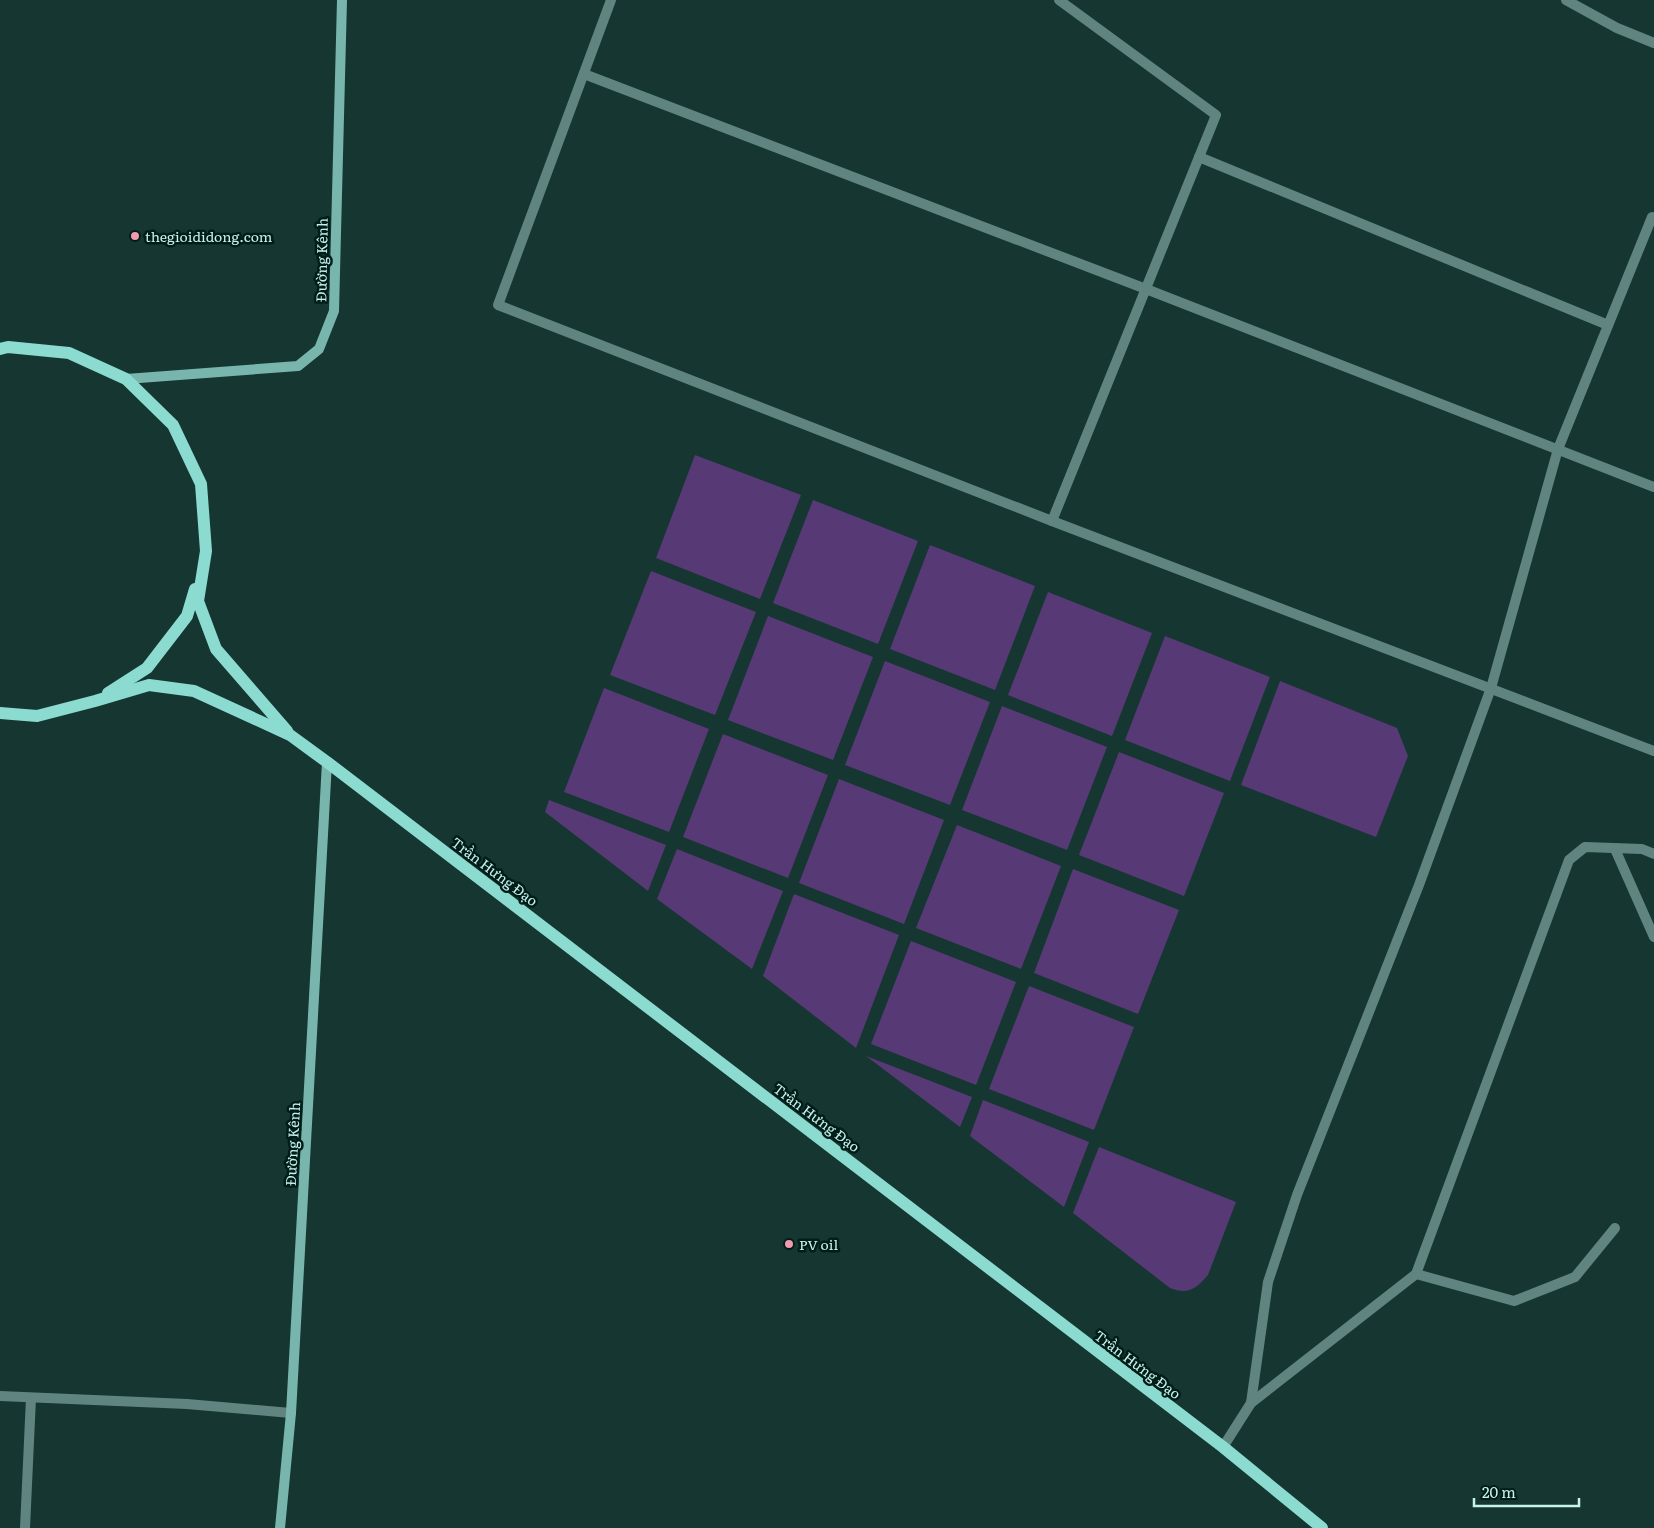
<svg xmlns="http://www.w3.org/2000/svg" width="1654" height="1528" font-family="Literata,serif">
<style>
.green{fill:#573976}
.lines{fill:none;stroke-linecap:round;stroke-linejoin:round}
.lane{stroke:#608580;stroke-width:10}
.street{stroke:#608580;stroke-width:10}
.secondary{stroke:#78b6ad;stroke-width:10}
.primary{stroke:#8bdbd0;stroke-width:12}
.poi-dot{fill:#f29aae;stroke:#001d1a;stroke-width:2}
.labels{text-anchor:middle;dominant-baseline:central;stroke-width:5;stroke-linejoin:round;paint-order:stroke}
.poi-label{font-size:14px;fill:#c6f3ec;stroke:#001d1a;text-anchor:start}
.street-label{font-size:14px;fill:#c6f3ec;stroke:#001d1a}
</style>
<rect width="100%" height="100%" fill="#163632"/>
<g class="green">
<path d="M695 455 801 495 760 599 656 558Z"/>
<path d="M813 500 918 541 878 644 773 603Z"/>
<path d="M930 545 1035 586 995 690 890 649Z"/>
<path d="M651 571 756 612 715 715 610 675Z"/>
<path d="M1048 592 1152 633 1112 736 1008 695Z"/>
<path d="M768 616 873 657 833 760 728 720Z"/>
<path d="M1165 636 1270 677 1230 781 1125 740Z"/>
<path d="M885 661 990 702 950 805 845 765Z"/>
<path d="M1280 681 1397 728 1408 756 1376 837 1241 785Z"/>
<path d="M604 688 709 729 669 832 564 792Z"/>
<path d="M1002 706 1107 747 1067 850 962 810Z"/>
<path d="M723 734 828 775 788 878 683 837Z"/>
<path d="M1119 752 1224 793 1184 896 1079 855Z"/>
<path d="M839 779 944 820 904 924 799 883Z"/>
<path d="M549 800 666 845 648 891 545 812Z"/>
<path d="M957 825 1061 866 1021 969 916 928Z"/>
<path d="M677 849 783 891 752 969 657 899Z"/>
<path d="M1073 869 1179 910 1138 1014 1034 973Z"/>
<path d="M794 894 899 935 856 1048 763 976Z"/>
<path d="M911 941 1016 982 976 1085 871 1044Z"/>
<path d="M1029 986 1134 1027 1094 1130 989 1089Z"/>
<path d="M866 1056 972 1097 960 1127Z"/>
<path d="M983 1100 1089 1142 1064 1207 970 1136Z"/>
<path d="M1099 1147 1236 1202 1208 1275C1196 1289 1188 1295 1170 1288L1073 1213Z"/>
</g>
<g class="lines">
<g class="lane">
<path d="M611 0 498 305 1052 521 1654 751"/>
<path d="M584 74 1146 289 1654 487"/>
<path d="M1199 157 1608 325"/>
<path d="M1052 521 1216 115 1059 0"/>
<path d="M1615 849 1654 937"/>
<path d="M1416 1274 1514 1301 1575 1277 1615 1228"/>
<path d="M1251 1403 1416 1274 1569 860 1585 847 1642 849 1654 854"/>
<path d="M1223 1447 1251 1403 1268 1282 1297 1195 1419 885 1491 688 1558 449 1652 217 1654 218"/>
</g>
<g class="street">
<path d="M1566 0 1617 28 1654 43"/>
<path d="M0 1396 187 1404 291 1413"/>
<path d="M25 1528 31 1398"/>
</g>
<g class="secondary">
<path d="M126 379 298 366 319 349 334 311 342 0"/>
<path d="M280 1528 291 1413 327 762"/>
</g>
<g class="primary">
<path d="M0 349 8 347 69 353 126 379 173 425 201 484 206 551 198 601 216 649 287 731"/>
<path d="M108 693 147 668 187 616 195 589"/>
<path d="M0 713 37 716 95 701 149 685 194 691 290 735 327 762 1223 1447 1322 1528"/>
</g>
</g>
<g class="poi-dot">
<circle cx="135" cy="236" r="5"/>
<circle cx="789" cy="1244" r="5"/>
</g>
<g class="labels">
<g class="poi-label">
<text x="145" y="236">thegioididong.com</text>
<text x="799" y="1244">PV oil</text>
</g>
<g class="street-label">
<text transform="translate(321 260) rotate(-89)">Đường Kênh</text>
<text transform="translate(495 871) rotate(37)">Trần Hưng Đạo</text>
<text transform="translate(817 1117) rotate(37)">Trần Hưng Đạo</text>
<text transform="translate(292 1144) rotate(-87)">Đường Kênh</text>
<text transform="translate(1138 1364) rotate(37)">Trần Hưng Đạo</text>
</g>
</g>
<path d="M1474 1498v8h105v-8" fill="none" stroke="#c6f3ec" stroke-width="2.5"/>
<text x="1482" y="1498" font-size="15" fill="#c6f3ec" stroke="#001d1a" stroke-width="4" paint-order="stroke">20 m</text>
</svg>
